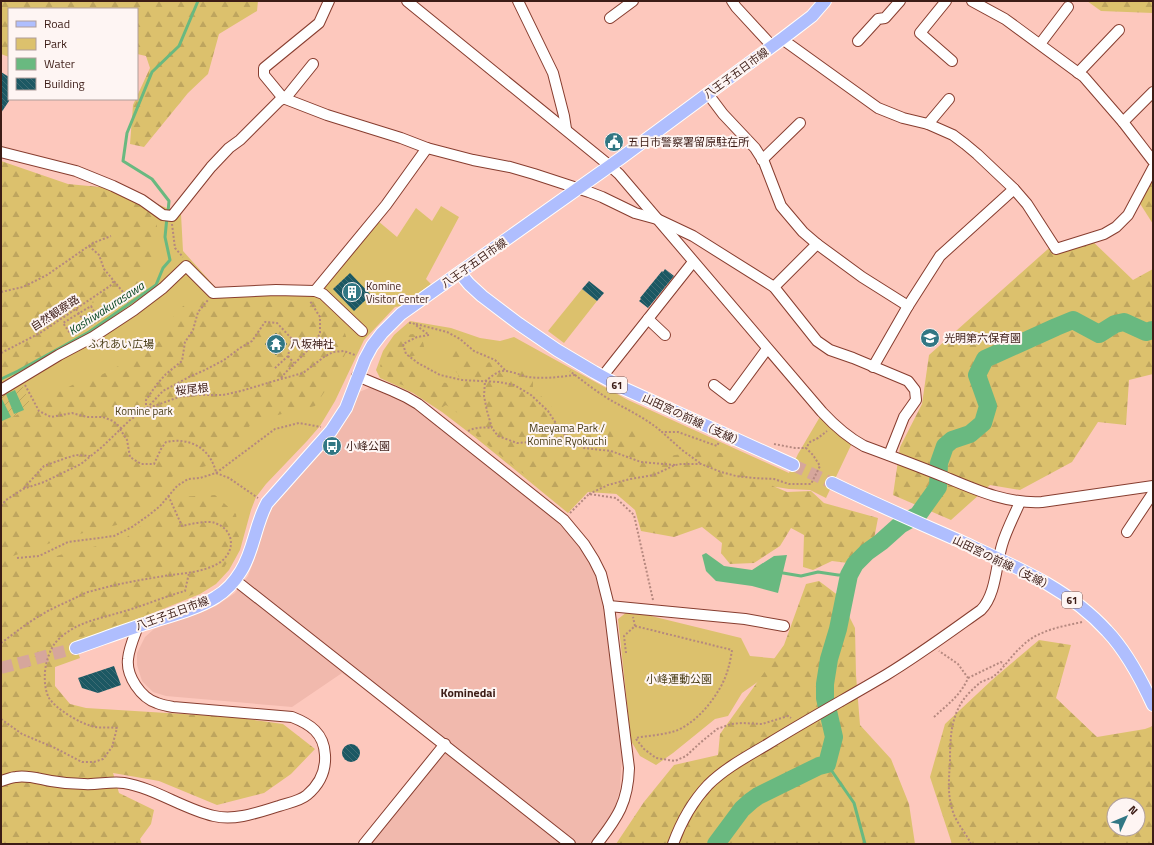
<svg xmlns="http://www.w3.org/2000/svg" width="1154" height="845" font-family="'Titillium Web','Noto Sans JP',sans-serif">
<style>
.built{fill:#f1b9ad}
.green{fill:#dcc16d}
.forest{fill:url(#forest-firs);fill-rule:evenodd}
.garden{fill:url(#garden-furrows)}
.water{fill:#69b980}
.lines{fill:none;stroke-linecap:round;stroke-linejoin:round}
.stream{stroke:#69b980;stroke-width:3}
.river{stroke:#69b980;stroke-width:18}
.building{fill:url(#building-back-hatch)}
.major-tunnel{stroke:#d6a69c;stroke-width:12;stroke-dasharray:12 6;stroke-linecap:butt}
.minor-casing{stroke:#873d2f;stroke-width:12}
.major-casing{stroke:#fff;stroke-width:14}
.path{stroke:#b5887f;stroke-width:2;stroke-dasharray:2 2;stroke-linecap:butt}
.minor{stroke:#fff;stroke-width:10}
.major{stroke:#afbefe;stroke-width:12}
.labels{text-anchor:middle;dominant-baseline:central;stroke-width:4;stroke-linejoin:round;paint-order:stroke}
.shield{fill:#fef5f3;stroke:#765d58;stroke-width:1}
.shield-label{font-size:10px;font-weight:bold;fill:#3c1c16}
.street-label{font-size:11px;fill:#3c1c16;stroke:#fef5f3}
.poi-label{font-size:11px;fill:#3c1c16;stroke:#fef5f3;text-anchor:start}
.park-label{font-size:11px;fill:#4b3f19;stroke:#fef5f3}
.water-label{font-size:12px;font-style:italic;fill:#064621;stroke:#fef5f3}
.neighbourhood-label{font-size:12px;font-weight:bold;fill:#3c1c16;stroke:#fef5f3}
</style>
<defs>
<pattern id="forest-firs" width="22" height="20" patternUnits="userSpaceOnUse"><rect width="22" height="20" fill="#dcc16d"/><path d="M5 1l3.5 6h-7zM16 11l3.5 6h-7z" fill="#bea55e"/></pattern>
<pattern id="garden-furrows" width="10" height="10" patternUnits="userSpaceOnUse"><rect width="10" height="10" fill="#dcc16d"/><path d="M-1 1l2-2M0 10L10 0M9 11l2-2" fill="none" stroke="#bea55e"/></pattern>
<pattern id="building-back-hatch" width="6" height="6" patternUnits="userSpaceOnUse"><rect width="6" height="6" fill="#1c5863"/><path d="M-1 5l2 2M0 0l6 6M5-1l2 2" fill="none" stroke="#3e6c74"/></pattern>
</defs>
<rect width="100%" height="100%" fill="#fdc8bd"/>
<path class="built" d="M371 387 409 404 554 519 574 539 584 552 593 568 598 580 606 609 622 756 620 789 615 807 603 827 589 844H360L444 744 342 673 292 707 166 696 153 692 142 681 137 665V653L145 637 154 629 216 606 235 593 248 576 256 555 262 530 276 500 330 444 339 431 357 393Z"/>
<g class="green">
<path d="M119 188 181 214 183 251 217 289 324 286 378 221 397 237 416 208 432 221 441 206 459 217 426 279 431 284 401 306 395 307 364 340 335 401 320 426 307 441 266 484 256 497 251 510 240 550 229 570 216 584 200 594 136 620 74 642 80 658 55 667V687L1 761V288Z"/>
<path d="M582 289 597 301 564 343 548 331Z"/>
<path d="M410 321 451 328 480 338 500 341 514 337 628 400 789 473 798 454 821 415 853 441 826 498 810 490 789 489 731 480 617 494 588 492 568 513 476 438 442 412 413 393 380 378 376 370 383 351 394 335Z"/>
<path d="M627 612 647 615 741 638 750 656 781 659 782 665 742 693 728 716 715 719 673 753 656 765 640 756 631 741 618 619Z"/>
</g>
<g class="forest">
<path d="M1 1H258L257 11 219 34 208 74 188 93 144 147 130 144 133 105 150 68 146 56 137 54V9H9V57L1 54Z"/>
<path d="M1087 1H1153V13L1101 11Z"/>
<path d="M1 161 68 184 110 188 157 214V234L152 258 139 282 115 299 91 303 62 325 65 342 1 387Z"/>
<path d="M1151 178 1153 179V224L1139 202Z"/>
<path d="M1088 237 1133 280 1153 269V374L1129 380 1126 425 1098 422 1072 462 1020 490 990 485 951 520 893 495 900 447 922 404 929 355 1048 249Z"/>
<path d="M215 297 263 300 310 297 342 324 349 346 335 376 315 406 253 421 226 461 175 474 129 522 71 536 10 557 40 561 73 551 122 541 176 497 215 495 236 514 239 537 232 556 218 576 203 590 141 617 67 642 55 667V686L70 704 86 708 232 717 283 724 315 749 291 774 264 793 217 805 159 781 113 773 119 793 154 810 151 824 140 839 142 844H1V424L37 403 86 378 101 375 134 358 143 344 159 336 169 322 179 309 195 298Z"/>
<path d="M413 334 423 342 426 355H417L406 358 420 373 440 382 460 385 458 374 446 361 448 348 463 346 471 354 470 366 491 362 505 378 520 366 533 369V388L559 414 569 432 571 433 583 437 612 429 635 428 659 457 683 454 705 447 744 462 759 480 787 492 811 491 824 503 878 518 874 539 848 563 832 561 813 570 803 567 804 535 791 528 780 546 754 563 730 564 721 553 722 543 702 527 674 537 641 531 635 510 614 492 589 490 574 501H561L545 491 474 434 472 423 446 405 441 408 412 389 390 380 380 366 394 337Z"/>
<path d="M819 581 839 596 855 628 856 675 860 725 891 759 909 804 915 844H616L644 802 674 765 718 755 720 734 784 645 806 584Z"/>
<path d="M1039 640 1071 645 1056 698 1097 737 1145 729 1153 726V844H952L930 777 945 724 992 680ZM1114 805H1138V829H1114Z"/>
</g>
<path class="garden" d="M20 381 31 406 1 424V393Z"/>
<g class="water">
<path d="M15 390 24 410 14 414 6 394Z"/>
<path d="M1 397 11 417 2 421 1 420Z"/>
<path d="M706 553 724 566 752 570 774 556 787 555 778 593 752 586 716 581 706 571 702 555Z"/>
</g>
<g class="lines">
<g class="stream">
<path d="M168 212 169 201 152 179 123 161 127 133 152 72 179 46 198 1"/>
<path d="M1 379 18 371 89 332 156 285 163 268 170 260 165 237 167 217"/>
<path d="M783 573 801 576 818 572 838 575H849"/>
<path d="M827 764 854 803 865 844"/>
</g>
<path class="river" d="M716 844 742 809 751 801 758 796 819 766 827 764 834 737 825 698V684L829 659 838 629 849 575 855 564 867 552 881 542 900 525 918 515 938 487 939 463 945 446 952 440 970 434 983 423 988 406 977 375 985 359 1056 327 1073 320 1099 334 1115 324 1124 322 1146 332 1153 330"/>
</g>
<g class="building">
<path d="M1 72 9 77V101L1 113Z"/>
<path d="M615 132 623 146 614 151 605 138Z"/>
<path d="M665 269 674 276 648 308 639 301 641 299 640 298 662 271 663 272Z"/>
<path d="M350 273 371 295 354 311 333 289Z"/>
<path d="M589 281 604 293 597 301 582 289Z"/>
<path d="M276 333 287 344 276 355 265 344Z"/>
<path d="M114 666 121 685 98 693 82 688 78 678Z"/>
<circle cx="351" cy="753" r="9"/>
</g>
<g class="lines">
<g class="major-tunnel">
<path d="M793 465 832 483"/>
<path d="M1 668 76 648"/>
</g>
<defs>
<g id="minor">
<path d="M329 1 319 23 264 68V75L283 98 327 115 401 138 427 148 473 160 510 167 534 174 589 192 602 197 635 213 657 219 693 236 774 287 817 341 830 350 853 358 908 381 915 390 916 400 904 417 889 455"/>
<path d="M407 1 610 166 619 174 822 412C835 426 847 437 864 446 891 456 918 466 945 477 976 490 1007 504 1042 502L1153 486"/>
<path d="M518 1 553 73 564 116 566 129"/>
<path d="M732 1 736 7 772 46"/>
<path d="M946 1 920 33 952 61"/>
<path d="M972 1 1005 19 1084 77 1123 122 1153 161"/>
<path d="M610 18 633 1"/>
<path d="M782 39 878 108 903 118 928 124 953 135 965 144 977 154 1014 189 1027 204 1056 249 1104 234 1116 227 1128 215 1153 168"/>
<path d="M858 41 878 19 885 18 900 1"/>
<path d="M1040 44 1068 7"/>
<path d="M1078 73 1119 30"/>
<path d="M708 94 723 114 755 148 764 162 781 206 803 232 817 244 862 277 908 306"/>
<path d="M1123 122 1153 92"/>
<path d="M928 124 949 99"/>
<path d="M1 152 76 171 113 186 142 200 163 215 172 216 211 167 229 148 240 140 279 101 288 95 313 64"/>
<path d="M762 160 800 123"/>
<path d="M774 287 817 244"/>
<path d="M315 291 386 205 427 148"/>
<path d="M648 319 665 335"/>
<path d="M873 367 908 306 940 256 1014 189"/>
<path d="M357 376 393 391 406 397 418 404 564 520 584 544 594 560 601 574 609 606 629 768C628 802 618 817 597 844"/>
<path d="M602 377 693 262"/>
<path d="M714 385 731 398 767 349"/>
<path d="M1 390 59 355 93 337 134 310 163 288 186 266 213 293 276 290 315 291 323 294 362 331"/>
<path d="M1127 532 1153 493"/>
<path d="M235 580 570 844"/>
<path d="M609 606 745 619 784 626"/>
<path d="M1 781C6 780 11 777 16 777 28 775 39 779 51 781 62 783 73 784 84 784 97 785 111 781 124 783 155 788 183 809 214 816 236 821 259 812 279 806 288 803 300 801 307 795 320 784 326 771 325 755 324 733 310 724 292 717L173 707C167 706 162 705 157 703 141 698 126 676 128 659 129 648 134 637 138 626"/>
<path d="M364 844 445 744"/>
<path d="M673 844C681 822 692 802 708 785 725 768 748 756 768 744 807 720 847 698 886 675 919 655 950 632 981 610 996 595 996 565 1002 545 1006 531 1014 516 1020 502"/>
</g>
<g id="major">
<path d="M460 273 469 284 482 296 519 324 557 350 594 372 623 388 793 465"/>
<path d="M832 483C875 504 919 523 962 542 1014 566 1068 588 1107 631 1127 652 1141 679 1153 705"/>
<path d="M76 648C102 639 128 629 154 621 173 615 199 608 216 597 226 591 235 581 241 571 254 550 255 525 267 503L331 431 346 408 365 359 372 346 382 333 401 314 621 158 782 39 812 16 825 1"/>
</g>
</defs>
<use href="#minor" class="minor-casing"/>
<use href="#major" class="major-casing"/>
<g class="path">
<path d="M172 224 175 248 183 257"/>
<path d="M89 246 99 255 104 269 123 292 128 304"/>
<path d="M1 292 23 287 47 275 93 243 111 236"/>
<path d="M91 306 99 320 72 336 63 323Z"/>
<path d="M76 309 88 328"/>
<path d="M409 323H413L429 335 417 337 403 344 406 354 418 363 440 375 462 380 499 382 514 385 531 395 548 411 559 428 566 436 584 448 611 451 641 462 675 465"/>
<path d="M416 324 447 332 460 339 474 351 495 360 506 371"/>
<path d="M1 353 40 333 110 286 114 281"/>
<path d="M288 356 294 363"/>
<path d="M575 375C587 384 601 395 614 402 630 411 647 419 662 432"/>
<path d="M281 378 286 372 315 343 320 333V317L310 301"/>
<path d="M25 385 39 411 51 417 72 413 87 417H103L113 421 121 428"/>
<path d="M147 408 163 391 189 377 205 370 224 360 240 348 252 341 265 322 277 323 292 339 288 356 274 369"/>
<path d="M146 409V400L157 384 166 374 182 361 185 342 193 330 198 312 208 300"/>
<path d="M120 429 127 440 130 457 141 464H154L161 449 166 442C190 437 210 448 216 472"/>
<path d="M468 431C476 427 484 427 492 428"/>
<path d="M566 436 546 441 517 443 498 436 492 428 487 411 484 396 485 381C490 378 495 373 501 371 510 370 519 375 528 377 544 379 559 377 575 375L570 371"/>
<path d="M774 444 795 448H806"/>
<path d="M700 463 682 450 662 432H678L717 446 719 442"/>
<path d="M216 473 229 478 258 498"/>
<path d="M24 488 44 466 66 458 76 455 90 456"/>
<path d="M589 494 608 485 630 479 654 475 675 465 682 464H701L721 472 736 476 753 478 774 479 789 484H811L820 466 813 455 806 448 810 442 818 438 827 431"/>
<path d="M1 506 6 500 23 489 44 482 81 464 102 447 130 420 146 409 179 397 198 395H223L241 391 281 379 303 373 324 357 333 352 344 351 355 355"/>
<path d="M570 513 589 494 616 498 634 515 653 600"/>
<path d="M17 558 39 556 68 542 114 536 132 527 149 515 160 506 177 486 188 479 200 478 216 473 275 429 299 423 321 427"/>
<path d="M635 626 732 650C731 656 730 663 728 669 722 692 697 725 672 732 660 735 647 736 635 738"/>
<path d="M1 643C15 633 28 622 43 614 52 608 63 604 73 599 79 596 86 592 92 591 116 584 140 580 164 576 183 573 202 573 219 563 236 552 235 530 215 523 207 520 191 524 182 526L168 495"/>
<path d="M626 653 624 636 635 626 633 617"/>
<path d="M968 678 1001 662 1004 665"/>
<path d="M934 717C947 705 961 695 968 678L958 664 939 651"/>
<path d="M1 719 22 734 55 748 82 762H94L103 759 112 747 117 728C110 727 102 728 95 727 81 724 57 710 49 698 44 689 44 674 46 665 50 648 55 640 69 631 84 621 102 618 118 613 141 607 163 597 185 591L189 573"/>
<path d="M636 739 644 749 656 758 675 761 686 756 700 743 717 729 731 724 742 723 762 724 788 716 791 718"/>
<path d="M971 844C966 833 957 824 953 812 947 794 949 780 950 761 950 736 951 712 969 693 973 689 977 685 981 682 985 680 990 679 994 676 1003 669 1012 655 1021 647 1038 630 1060 627 1082 622"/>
</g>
<use href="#minor" class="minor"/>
<use href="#major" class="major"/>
</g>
<defs>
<symbol id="civic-disc" viewBox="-11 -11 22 22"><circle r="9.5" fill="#317784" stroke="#fef5f3"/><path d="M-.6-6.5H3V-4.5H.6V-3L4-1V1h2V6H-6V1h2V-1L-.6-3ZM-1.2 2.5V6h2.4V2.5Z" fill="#fff"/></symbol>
<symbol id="building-disc" viewBox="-11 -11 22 22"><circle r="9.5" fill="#317784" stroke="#fef5f3"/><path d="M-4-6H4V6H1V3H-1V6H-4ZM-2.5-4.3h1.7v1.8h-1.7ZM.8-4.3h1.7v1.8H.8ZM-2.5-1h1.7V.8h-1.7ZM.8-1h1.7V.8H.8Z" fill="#fff"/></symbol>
<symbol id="school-disc" viewBox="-11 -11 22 22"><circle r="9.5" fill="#317784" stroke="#fef5f3"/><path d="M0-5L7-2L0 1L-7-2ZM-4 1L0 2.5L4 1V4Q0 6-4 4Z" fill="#fff"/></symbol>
<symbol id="temple-disc" viewBox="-11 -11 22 22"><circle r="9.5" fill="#317784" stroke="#fef5f3"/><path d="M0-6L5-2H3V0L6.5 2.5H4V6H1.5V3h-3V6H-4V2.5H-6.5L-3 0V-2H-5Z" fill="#fff"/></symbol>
<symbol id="bus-disc" viewBox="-11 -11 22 22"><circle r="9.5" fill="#317784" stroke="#fef5f3"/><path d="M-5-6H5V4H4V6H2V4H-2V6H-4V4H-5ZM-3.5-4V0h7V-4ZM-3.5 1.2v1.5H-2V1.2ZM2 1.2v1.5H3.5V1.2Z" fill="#fff"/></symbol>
</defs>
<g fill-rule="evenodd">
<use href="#civic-disc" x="603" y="131" width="22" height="22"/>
<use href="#building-disc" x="341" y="281" width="22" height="22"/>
<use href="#school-disc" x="919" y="327" width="22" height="22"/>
<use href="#temple-disc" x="265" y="333" width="22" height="22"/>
<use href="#bus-disc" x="321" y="435" width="22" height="22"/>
</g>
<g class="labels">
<g class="shield">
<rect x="607" y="377" width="20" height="16" rx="3"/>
<rect x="1062" y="592" width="20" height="16" rx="3"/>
</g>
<g class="shield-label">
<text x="617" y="385">61</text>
<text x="1072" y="600">61</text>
</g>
<g class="street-label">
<text transform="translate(736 73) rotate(-36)">八王子五日市線</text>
<text transform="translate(474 263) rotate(-35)">八王子五日市線</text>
<text transform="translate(55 313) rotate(-33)">自然観察路</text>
<text transform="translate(192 389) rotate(-6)">桜尾根</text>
<text transform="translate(693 420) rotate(25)">山田宮の前線（支線）</text>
<text transform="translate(1003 563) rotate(26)">山田宮の前線（支線）</text>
<text transform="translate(172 613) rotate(-20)">八王子五日市線</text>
</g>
<g class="poi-label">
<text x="628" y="142">五日市警察署留原駐在所</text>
<text x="366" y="286">Komine<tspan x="366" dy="13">Visitor Center</tspan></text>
<text x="944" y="338">光明第六保育園</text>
<text x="290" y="344">八坂神社</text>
<text x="346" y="446">小峰公園</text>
</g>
<g class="park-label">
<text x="121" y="344">ふれあい広場</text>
<text x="144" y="411">Komine park</text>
<text x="567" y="428">Maeyama Park /<tspan x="567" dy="13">Komine Ryokuchi</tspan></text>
<text x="679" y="679">小峰運動公園</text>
</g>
<g class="water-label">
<text transform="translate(106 308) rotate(-33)">Kashiwakurasawa</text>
</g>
<g class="neighbourhood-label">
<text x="468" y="692">Kominedai</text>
</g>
</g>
<rect width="1154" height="845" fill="none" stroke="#3c1c16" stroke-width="4"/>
<rect x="8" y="8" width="130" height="92" fill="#fef5f3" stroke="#b09e9b"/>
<rect x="16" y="21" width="20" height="6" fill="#afbefe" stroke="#b09e9b"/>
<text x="44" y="28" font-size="12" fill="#3c1c16">Road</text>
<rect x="16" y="38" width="20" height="12" fill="#dcc16d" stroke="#b09e9b"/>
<text x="44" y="48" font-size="12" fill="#3c1c16">Park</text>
<rect x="16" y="58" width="20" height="12" fill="#69b980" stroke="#b09e9b"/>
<text x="44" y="68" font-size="12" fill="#3c1c16">Water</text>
<rect x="16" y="78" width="20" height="12" fill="url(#building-back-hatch)" stroke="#b09e9b"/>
<text x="44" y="88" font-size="12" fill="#3c1c16">Building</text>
<g transform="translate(1126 817) rotate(46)"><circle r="19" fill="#fef5f3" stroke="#b09e9b"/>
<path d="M0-3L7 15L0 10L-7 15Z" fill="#317784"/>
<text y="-6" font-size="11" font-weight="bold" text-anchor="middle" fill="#3c1c16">N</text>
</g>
</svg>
